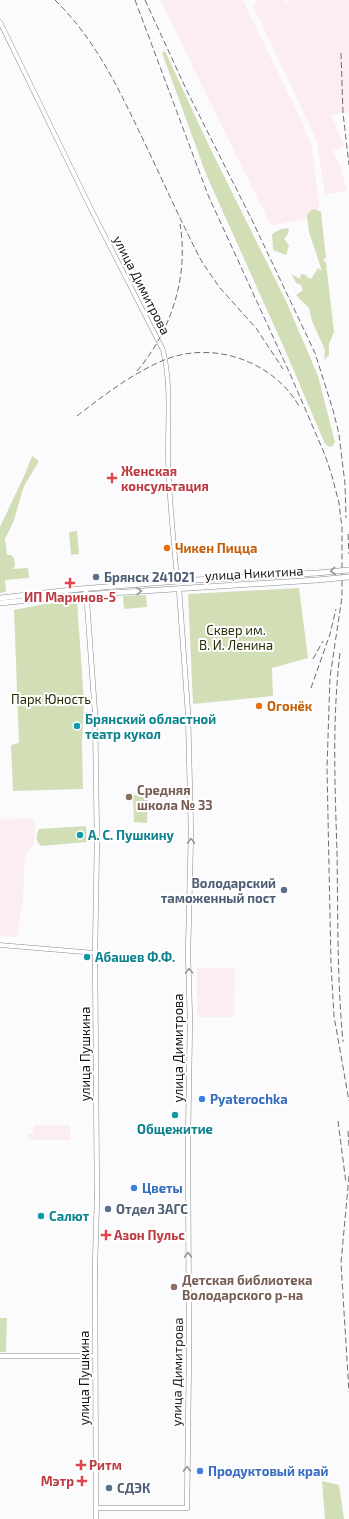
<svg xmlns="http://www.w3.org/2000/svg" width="349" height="1519" font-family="'Exo 2',sans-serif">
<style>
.industrial{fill:#fcedf2}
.green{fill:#d2deb6}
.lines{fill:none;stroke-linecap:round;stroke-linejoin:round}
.tertiary-casing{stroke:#87898e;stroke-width:5}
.secondary-casing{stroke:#87898e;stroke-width:5.5}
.primary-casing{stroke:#87898e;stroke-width:6}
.tertiary{stroke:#fff;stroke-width:4}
.secondary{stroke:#fff;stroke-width:4.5}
.primary{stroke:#fff;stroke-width:5}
.rail{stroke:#6e6e71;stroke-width:1;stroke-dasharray:6 3;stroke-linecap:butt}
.primary-bridge-casing{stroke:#87898e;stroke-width:6;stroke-linecap:butt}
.primary-bridge{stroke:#fff;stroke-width:5}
.oneway{stroke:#969697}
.health-dot{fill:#e0444e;stroke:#fff;stroke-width:1.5}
.food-dot{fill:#e8710a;stroke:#fff;stroke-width:1.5}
.service-dot{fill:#5c6f8a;stroke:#fff;stroke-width:1.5}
.culture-dot{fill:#0f9aa8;stroke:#fff;stroke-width:1.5}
.education-dot{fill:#8d6e63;stroke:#fff;stroke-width:1.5}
.shop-dot{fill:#3f7fe0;stroke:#fff;stroke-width:1.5}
.labels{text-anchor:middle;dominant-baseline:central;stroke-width:4;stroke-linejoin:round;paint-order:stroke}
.street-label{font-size:13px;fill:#151517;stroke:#fff}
.health-label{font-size:13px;font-weight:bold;fill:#be3a42;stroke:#fff;text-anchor:start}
.food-label{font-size:13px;font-weight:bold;fill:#c56008;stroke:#fff;text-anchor:start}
.service-label{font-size:13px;font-weight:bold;fill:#4e5e75;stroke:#fff;text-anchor:start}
.park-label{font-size:13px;fill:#252d02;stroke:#fff}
.culture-label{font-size:13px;font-weight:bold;fill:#0d838f;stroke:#fff;text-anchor:start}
.education-label{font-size:13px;font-weight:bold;fill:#785e54;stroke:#fff;text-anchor:start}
.shop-label{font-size:13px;font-weight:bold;fill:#366cbe;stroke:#fff;text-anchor:start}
</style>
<rect width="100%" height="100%" fill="#fbfbfe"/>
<g class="industrial">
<path d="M160 0H243L302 122 312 148 319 205 315 216 271 226Z"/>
<path d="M255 0H284L286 4 288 0H349V112L331 115 344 145 333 151 341 168 347 190 325 195 317 141 253 6 256 2Z"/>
<path d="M16 818 35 820 34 845 25 854 23 899 17 937 0 936V819L11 820Z"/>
<path d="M197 968H235L234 1017H197Z"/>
<path d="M34 1125H70L71 1140H28L27 1134H33Z"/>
</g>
<g class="green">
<path d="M165 51 210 148 286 301 307 350 318 376 335 442 333 446 330 447 325 444 285 350 206 174 162 53Z"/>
<path d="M315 209 321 212 326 258 323 260 326 263 334 332 329 344V355L324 360 325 350 312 321 309 308 296 295 303 290 300 284H297L291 274 300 279 301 274 306 275 307 277 311 279 318 268 322 271 309 232 307 215 311 210Z"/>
<path d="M289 228 288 234 284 239 289 245 286 255 273 250 272 234 281 229Z"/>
<path d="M32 456 39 461 24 486 13 523 5 539 7 555H11L14 558 15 566 12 569 28 568 29 578 5 580 6 592 0 593V527L25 474Z"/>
<path d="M77 531 79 554 71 555 69 532Z"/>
<path d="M299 588 308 658 272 668 273 696 193 704 188 594Z"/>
<path d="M146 595 147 607 124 609 123 596Z"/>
<path d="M77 601 84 702 82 742 83 789 13 791 11 745 19 743 14 610 45 604Z"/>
<path d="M133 795H148L147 823 134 822Z"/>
<path d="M86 826 87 842 41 846C35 841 36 835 39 829Z"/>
<path d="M0 1318H7L6 1352H0Z"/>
<path d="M322 1481 339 1485 344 1519H325Z"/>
</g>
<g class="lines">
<defs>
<g id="tertiary">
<path d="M0 22 92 211 163 350C171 383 168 417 168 450 168 494 174 538 177 581"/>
<path d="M0 945 95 953"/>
<path d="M0 1356H95"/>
</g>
<g id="secondary">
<path d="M86 589 95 713 97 841 95 953 97 1199 95 1264 96 1519"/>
<path d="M96 1508H187L189 1356 188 1140 190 1020 188 953 191 833 188 713 179 589"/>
</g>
<g id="primary">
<path d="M0 598 80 589 178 581 317 573"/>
<path d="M0 603 80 595 317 580"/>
</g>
</defs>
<use href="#tertiary" class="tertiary-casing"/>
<use href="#secondary" class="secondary-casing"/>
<use href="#primary" class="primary-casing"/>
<use href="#tertiary" class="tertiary"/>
<use href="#secondary" class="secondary"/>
<use href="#primary" class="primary"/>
<g class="rail">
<path d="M55 0C92 36 115 81 137 127 159 172 179 218 202 262L220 288 256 328 283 369"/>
<path d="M135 0 208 195 291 376 325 455 332 476 339 503 342 528V597L330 677 327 768 331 964 334 1016 349 1101"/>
<path d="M145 0 187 91 251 218 315 353 333 410 339 434 345 484 346 518"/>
<path d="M341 53 343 113 349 165"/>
<path d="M137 371C171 331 189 277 180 224"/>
<path d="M77 416C104 395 133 373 164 360 213 340 273 361 299 406"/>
<path d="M348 534 349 554"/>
<path d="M340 653C332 719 335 786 337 852 338 915 337 979 343 1042"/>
<path d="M313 659 323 641"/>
<path d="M311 688 330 634 336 609"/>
<path d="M338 1121 346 1183"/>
<path d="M348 1131 349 1146"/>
<path d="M349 1176 341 1263 349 1392"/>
</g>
<defs>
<g id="primary-bridge">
<path d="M317 573 349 570"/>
<path d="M317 580 349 577"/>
</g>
</defs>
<use href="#primary-bridge" class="primary-bridge-casing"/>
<use href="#primary-bridge" class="primary-bridge"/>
</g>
<defs><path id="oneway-chevron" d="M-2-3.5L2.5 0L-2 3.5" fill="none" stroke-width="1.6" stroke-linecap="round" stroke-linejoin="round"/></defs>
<g class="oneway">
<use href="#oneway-chevron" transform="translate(333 571) rotate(174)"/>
<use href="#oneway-chevron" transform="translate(139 591) rotate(-4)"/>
<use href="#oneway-chevron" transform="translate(191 841) rotate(-89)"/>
<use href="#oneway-chevron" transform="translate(189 971) rotate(-93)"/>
<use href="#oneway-chevron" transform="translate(188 1255) rotate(-90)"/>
<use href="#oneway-chevron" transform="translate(187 1469) rotate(-90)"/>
</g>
<g class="health-dot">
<path d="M110 472h4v4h4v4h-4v4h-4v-4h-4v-4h4z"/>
<path d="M68 577h4v4h4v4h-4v4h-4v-4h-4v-4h4z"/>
<path d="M104 1229h4v4h4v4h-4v4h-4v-4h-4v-4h4z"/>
<path d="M79 1459h4v4h4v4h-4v4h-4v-4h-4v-4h4z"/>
<path d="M80 1475h4v4h4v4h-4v4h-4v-4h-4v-4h4z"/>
</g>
<g class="food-dot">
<circle cx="167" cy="548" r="4"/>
<circle cx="259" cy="706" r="4"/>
</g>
<g class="service-dot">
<circle cx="96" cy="577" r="4"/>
<circle cx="284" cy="890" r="4"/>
<circle cx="108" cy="1209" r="4"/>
<circle cx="109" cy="1488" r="4"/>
</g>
<g class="culture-dot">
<circle cx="77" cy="726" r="4"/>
<circle cx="80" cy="835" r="4"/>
<circle cx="87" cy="957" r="4"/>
<circle cx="175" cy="1115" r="4"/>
<circle cx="41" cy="1216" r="4"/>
</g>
<g class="education-dot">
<circle cx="129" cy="797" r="4"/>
<circle cx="174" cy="1287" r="4"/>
</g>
<g class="shop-dot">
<circle cx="202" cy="1099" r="4"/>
<circle cx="134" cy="1188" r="4"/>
<circle cx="200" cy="1471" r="4"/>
</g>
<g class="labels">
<g class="street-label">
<text transform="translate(142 285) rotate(63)">улица Димитрова</text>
<text transform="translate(254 573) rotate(-3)">улица Никитина</text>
<text transform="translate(178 1048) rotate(-90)">улица Димитрова</text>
<text transform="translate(85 1054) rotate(-90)">улица Пушкина</text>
<text transform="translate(177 1372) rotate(-89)">улица Димитрова</text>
<text transform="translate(84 1378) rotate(-90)">улица Пушкина</text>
</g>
<g class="health-label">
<text x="121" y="471">Женская<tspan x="121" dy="15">консультация</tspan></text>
<text x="70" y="597" text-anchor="middle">ИП Маринов-5</text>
<text x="114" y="1235">Азон Пульс</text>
<text x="89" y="1465">Ритм</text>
<text x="74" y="1481" text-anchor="end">Мэтр</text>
</g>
<g class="food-label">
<text x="175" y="548">Чикен Пицца</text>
<text x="267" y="706">Огонёк</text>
</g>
<g class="service-label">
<text x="104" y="577">Брянск 241021</text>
<text x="276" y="883" text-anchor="end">Володарский<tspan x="276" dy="15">таможенный пост</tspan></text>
<text x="116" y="1209">Отдел ЗАГС</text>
<text x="117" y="1488">СДЭК</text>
</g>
<g class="park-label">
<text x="236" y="630">Сквер им.<tspan x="236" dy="15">В. И. Ленина</tspan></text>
<text x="51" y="699">Парк Юность</text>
</g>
<g class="culture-label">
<text x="85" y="719">Брянский областной<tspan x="85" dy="15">театр кукол</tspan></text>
<text x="88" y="835">А. С. Пушкину</text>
<text x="95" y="957">Абашев Ф.Ф.</text>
<text x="175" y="1129" text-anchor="middle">Общежитие</text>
<text x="49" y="1216">Салют</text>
</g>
<g class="education-label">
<text x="137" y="790">Средняя<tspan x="137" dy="15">школа № 33</tspan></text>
<text x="182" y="1280">Детская библиотека<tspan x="182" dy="15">Володарского р-на</tspan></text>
</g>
<g class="shop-label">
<text x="210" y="1099">Pyaterochka</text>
<text x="142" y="1188">Цветы</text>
<text x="208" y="1471">Продуктовый край</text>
</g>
</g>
</svg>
